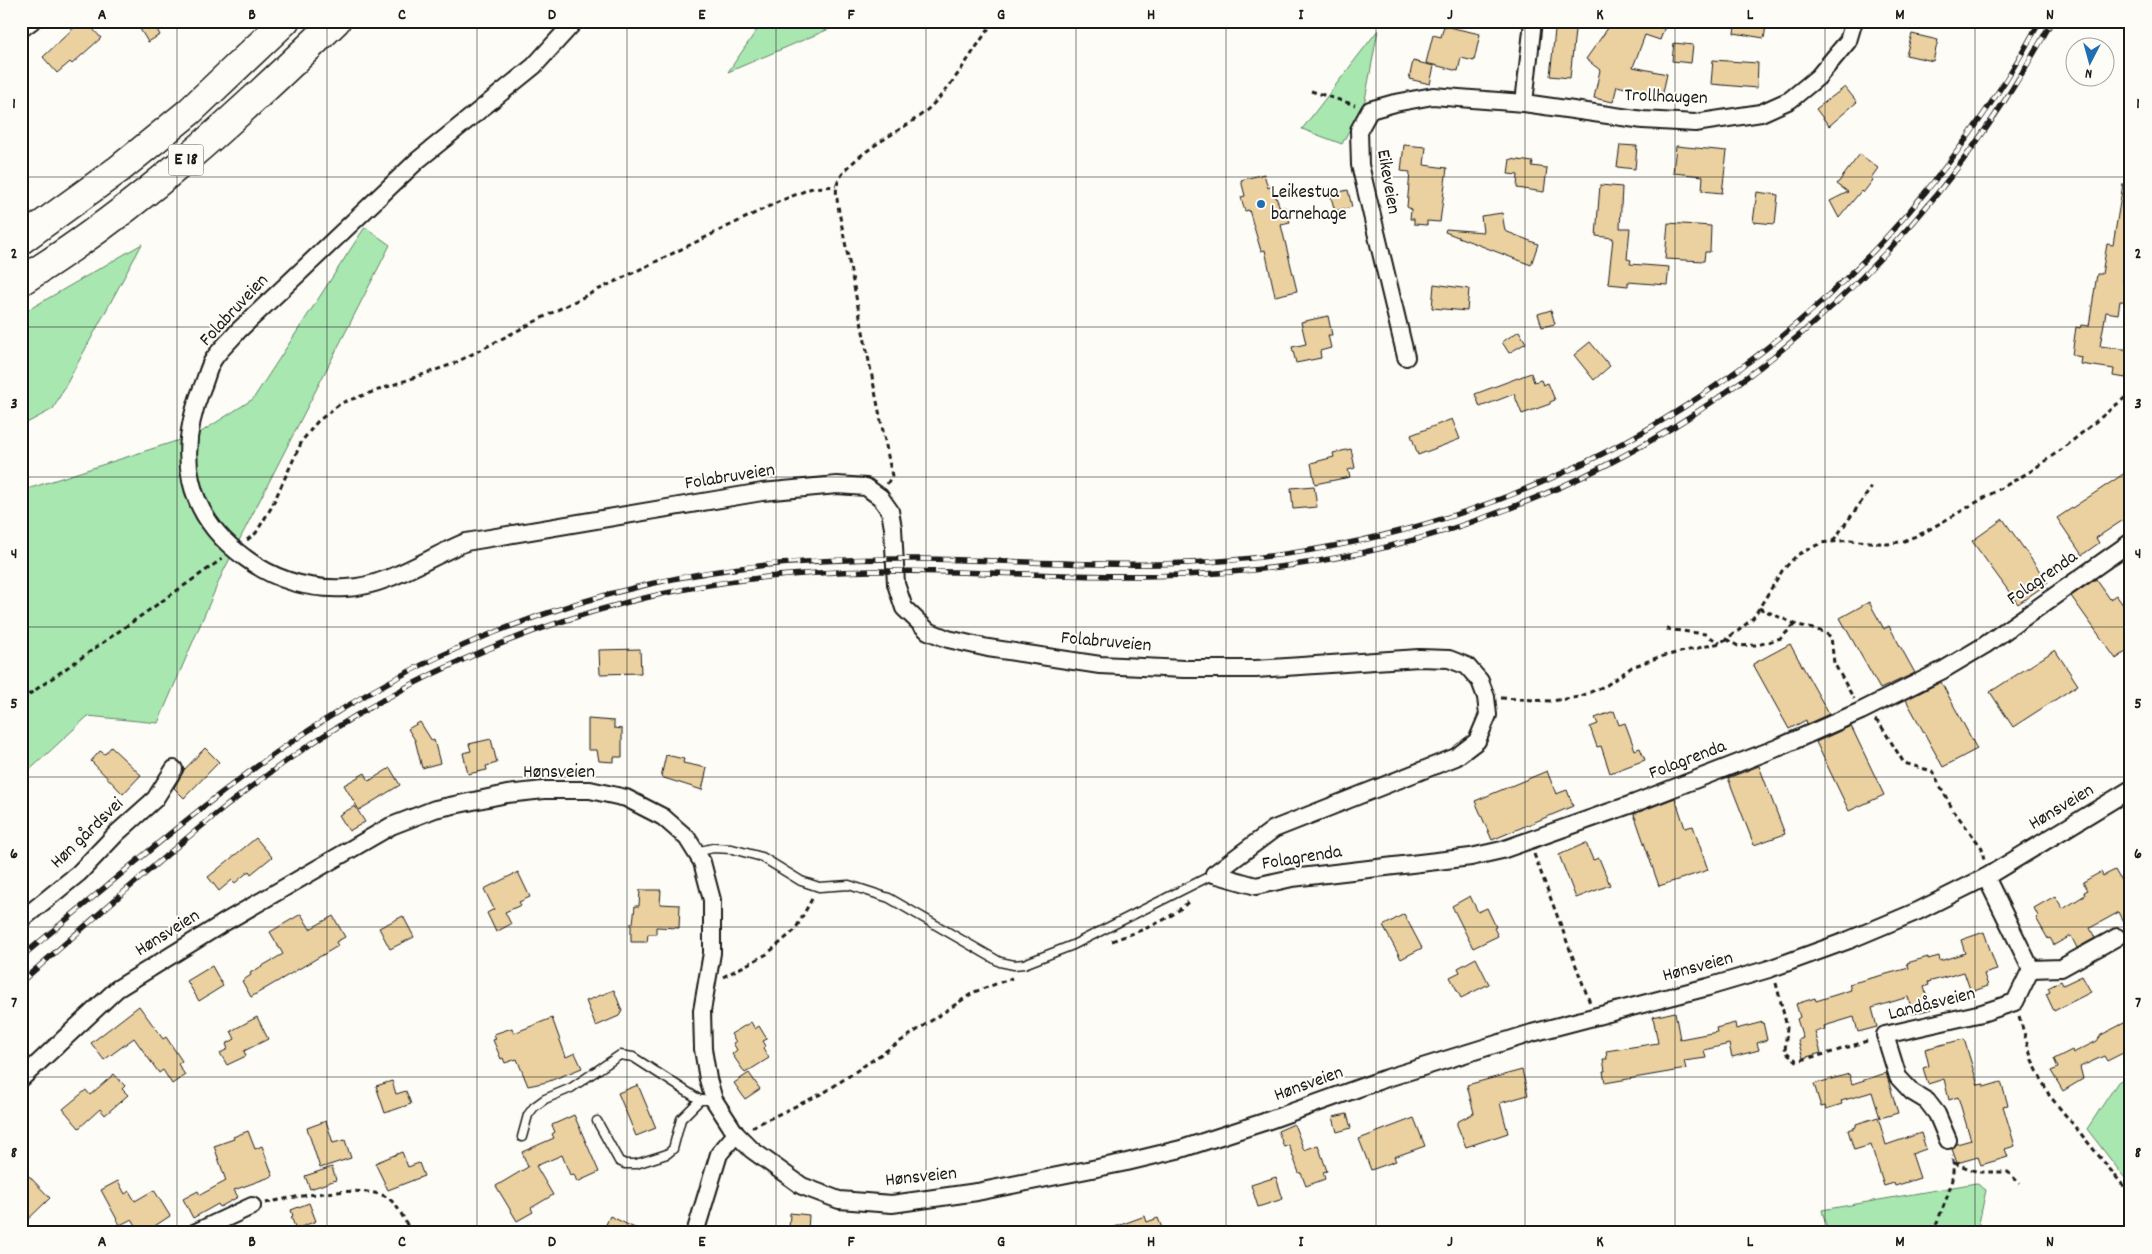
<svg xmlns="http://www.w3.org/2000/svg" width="2152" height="1254" font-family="Dekko,sans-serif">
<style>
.green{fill:#a8e7af;stroke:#628266}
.building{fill:#ebd0a0;stroke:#1c1c1c}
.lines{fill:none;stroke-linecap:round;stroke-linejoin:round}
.service-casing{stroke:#1c1c1c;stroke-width:11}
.minor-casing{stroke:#1c1c1c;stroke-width:20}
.motorway-casing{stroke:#1c1c1c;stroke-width:31}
.path{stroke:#1c1c1c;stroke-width:3;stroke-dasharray:5 4;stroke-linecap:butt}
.service{stroke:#fdfcf7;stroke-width:8}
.minor{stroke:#fdfcf7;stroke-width:16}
.motorway{stroke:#fdfcf7;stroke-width:28}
.rail-casing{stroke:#1c1c1c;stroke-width:5.5}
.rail{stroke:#fdfcf7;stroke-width:4;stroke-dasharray:11;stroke-linecap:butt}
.grid{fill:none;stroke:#1c1c1c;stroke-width:1;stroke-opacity:0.55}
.poi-dot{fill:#1f6fb2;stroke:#fdfcf7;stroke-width:2}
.labels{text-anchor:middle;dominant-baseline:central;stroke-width:4;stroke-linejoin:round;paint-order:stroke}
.shield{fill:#fdfcf7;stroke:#605f5e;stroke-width:1}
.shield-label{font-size:18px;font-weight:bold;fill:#1c1c1c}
.street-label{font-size:19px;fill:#1c1c1c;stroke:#fdfcf7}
.poi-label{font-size:19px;fill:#1c1c1c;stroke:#fdfcf7;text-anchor:start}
.neatline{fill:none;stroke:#1c1c1c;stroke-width:2}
.grid-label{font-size:16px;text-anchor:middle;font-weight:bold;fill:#1c1c1c}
</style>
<rect width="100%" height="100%" fill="#fdfcf7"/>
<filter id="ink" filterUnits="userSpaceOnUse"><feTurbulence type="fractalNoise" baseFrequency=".02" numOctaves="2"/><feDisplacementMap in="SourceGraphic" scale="10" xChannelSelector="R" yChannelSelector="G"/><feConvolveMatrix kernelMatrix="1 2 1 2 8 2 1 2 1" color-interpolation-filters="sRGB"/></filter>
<g filter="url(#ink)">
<g class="green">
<path d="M763 21H848L728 72Z"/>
<path d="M1378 30 1365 100 1342 144 1302 129Z"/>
<path d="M365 227 390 245 222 574 158 723 88 716 21 778V491L198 434 253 399Z"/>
<path d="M142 244 53 409 21 426V314Z"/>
<path d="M2131 1074V1186L2087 1129 2118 1082Z"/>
<path d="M1976 1183 1986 1190 1977 1233H1828L1822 1210Z"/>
</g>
<g class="building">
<path d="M81 21H86L101 38 72 64 70 62 57 73 43 57Z"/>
<path d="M1556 21H1576L1570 78 1550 76Z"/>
<path d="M1613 21H1667L1660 40 1645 35 1633 67 1667 74 1662 97 1617 86 1613 102 1594 98 1600 70 1586 59Z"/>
<path d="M1736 21H1767L1764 38 1734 33Z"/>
<path d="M153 22 160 35 148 42 140 29Z"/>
<path d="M1444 26 1480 34 1474 61 1461 58 1458 71 1426 63 1433 35 1441 37Z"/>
<path d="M1912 34 1938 40 1933 61 1906 55Z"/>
<path d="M1674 43 1693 45 1691 63 1672 61Z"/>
<path d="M1713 60 1758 63 1757 88 1711 84Z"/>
<path d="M1413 61 1434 66 1430 84 1409 79Z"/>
<path d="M1845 87 1857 102 1829 126 1816 109Z"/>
<path d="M1404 145 1426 147 1424 165 1447 168 1440 222 1427 221V225L1414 224V219H1410L1411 209 1407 207 1410 172 1401 171Z"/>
<path d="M1620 145 1637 146 1635 169 1617 167Z"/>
<path d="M1676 146 1727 151 1722 193 1702 191 1703 176 1673 173Z"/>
<path d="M1860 154 1878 168 1871 178 1873 180 1863 193 1861 191 1839 218 1830 201 1848 192 1837 184Z"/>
<path d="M1510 159 1533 162 1532 166 1547 168 1544 192 1517 188 1518 175 1508 174Z"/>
<path d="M1264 174 1268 188 1272 186 1280 208 1285 207 1290 223 1281 225 1297 291 1275 296 1265 250 1261 251 1249 210 1245 211 1241 197 1245 196 1241 180Z"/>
<path d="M2123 184 2131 185V257L2126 256 2123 282 2131 284V302L2120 301 2118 314 2106 312 2100 346 2131 350 2126 378 2113 376 2114 369 2080 364 2081 357 2072 355 2076 327 2080 328 2081 325 2089 326 2097 274H2102L2107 244 2113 245Z"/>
<path d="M1600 185 1622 187 1620 228H1630L1627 259 1631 260 1630 264 1669 267 1667 285 1628 282V286L1608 284 1613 238 1596 236Z"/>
<path d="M1348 190 1352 207 1335 211 1330 194Z"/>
<path d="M1757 192 1778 195 1775 224 1753 222Z"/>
<path d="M1502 213 1505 231 1538 244 1531 265 1445 232 1446 229 1483 232 1481 216Z"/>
<path d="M1668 223 1711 226 1710 252H1705L1704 261 1665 259Z"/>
<path d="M1434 284 1469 289 1467 311 1432 308Z"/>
<path d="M1551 310 1555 324 1542 327 1538 314Z"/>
<path d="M1328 316 1332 335H1328L1331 348 1320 351 1321 358 1296 363 1292 347 1306 344 1301 322Z"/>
<path d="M1519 331 1526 343 1509 353 1502 342Z"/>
<path d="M1590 342 1610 366 1594 380 1574 355Z"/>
<path d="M1531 373 1534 382 1541 380 1543 385 1548 383 1555 400 1550 402V404L1522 414 1514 394 1480 407 1475 394Z"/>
<path d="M1452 419 1460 439 1418 455 1411 435Z"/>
<path d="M1351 449 1355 468 1348 470 1350 477 1315 484 1311 463 1334 457 1333 453Z"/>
<path d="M2131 469V515L2096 538 2099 543 2082 555 2057 518Z"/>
<path d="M1314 486 1317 507 1293 509 1291 488Z"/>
<path d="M2003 519 2048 583 2018 604 1972 541Z"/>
<path d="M2096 579 2110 599 2116 595 2131 616V648L2116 659 2071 596Z"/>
<path d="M1869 602 1884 629 1889 626 1915 673 1880 689 1840 618Z"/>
<path d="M1790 644 1829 714 1807 724 1806 720 1789 729 1753 664Z"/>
<path d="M640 649 641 673 600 674 599 650Z"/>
<path d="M2055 650 2078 685 2013 727 1990 692Z"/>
<path d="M1941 682 1977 749 1943 767 1906 700Z"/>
<path d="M1614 711 1619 725 1625 723 1635 750 1640 748 1645 760 1610 773 1601 746 1597 747 1590 727 1598 724 1595 718Z"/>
<path d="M588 719 614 721V728L622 729V757H614V762L599 761 597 750H588Z"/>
<path d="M420 722 432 741 434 740 440 763 422 768 415 740 408 729Z"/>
<path d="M1851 726 1884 795 1849 811 1816 742Z"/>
<path d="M491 739 497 763 486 766 487 770 468 774 463 753 471 751 469 744Z"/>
<path d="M111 747 141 775 123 794 91 761 100 751 105 754Z"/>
<path d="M205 748 219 762 184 798 174 788 184 770Z"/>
<path d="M666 755 684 759 683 763 707 768 702 790 661 777Z"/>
<path d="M1759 766 1785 834 1754 845 1728 778Z"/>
<path d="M390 768 400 785 359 810 344 785 365 773 369 781Z"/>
<path d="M1547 771 1556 794 1567 790 1573 806 1492 840 1475 801Z"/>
<path d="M1675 798 1685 828 1693 826 1708 870 1659 886 1634 814Z"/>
<path d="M355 806 365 822 349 831 339 815Z"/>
<path d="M256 838 272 857 251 874 249 871 235 883 232 880 219 891 208 877Z"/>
<path d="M1586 843 1593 860 1599 858 1610 885 1576 898 1559 855Z"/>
<path d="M2115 870 2123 884 2131 879V935L2119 912 2090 928 2095 938 2077 948 2071 936 2054 945 2050 938 2048 939 2036 918 2038 916 2034 908 2055 896 2063 909 2085 895 2084 892 2088 890 2083 882 2101 872 2103 876Z"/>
<path d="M518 872 530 897 519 902 521 905 505 912 511 924 496 932 487 913 494 909 484 889Z"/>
<path d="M640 890H661L660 904 680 905 679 928 656 927V934H648L647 942H631V923H633L635 906H639Z"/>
<path d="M1470 896 1478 912 1487 908 1496 927 1494 928 1498 936 1473 948 1452 906Z"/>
<path d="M301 914 310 929 333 916 345 937 336 942 338 946 251 997 242 981 251 975 250 973 283 954 270 932Z"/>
<path d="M1404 914 1422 948 1401 959 1383 926Z"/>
<path d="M403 916 414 937 390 949 379 928Z"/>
<path d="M1984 932 1997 970 1984 974 1988 986 1971 992 1964 972 1928 982 1929 985 1924 987 1931 1009 1913 1014 1908 997 1872 1008 1877 1027 1858 1032 1854 1017 1824 1026 1825 1029 1815 1032 1821 1053 1803 1058 1798 1040 1803 1038 1797 1019 1800 1017 1796 1004 1815 998 1816 1001 1851 990 1849 984 1909 968 1907 963 1928 957V959L1939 956 1940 961 1965 953 1961 940Z"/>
<path d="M1476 958 1489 984 1461 998 1450 977 1460 972 1458 968Z"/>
<path d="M212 966 223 986 199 1001 187 981Z"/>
<path d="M2082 976 2091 992 2054 1011 2046 994 2050 992 2048 988 2061 981 2063 985Z"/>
<path d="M614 990 622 1011 619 1016 596 1026 586 1001Z"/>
<path d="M139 1006 163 1039 166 1037 182 1061 178 1064 185 1075 172 1084 163 1070 159 1073 134 1038 104 1060 91 1043Z"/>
<path d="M1675 1012 1680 1039 1717 1032 1716 1028 1735 1023 1736 1029 1763 1022 1767 1040 1757 1043 1759 1050 1732 1057 1729 1044 1704 1050 1706 1058 1684 1061 1686 1069 1605 1083 1603 1071H1605L1603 1059H1607L1606 1051 1658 1043 1653 1017Z"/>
<path d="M257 1017 268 1039 244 1051 246 1056 227 1065 220 1053 228 1049 226 1044 235 1039 231 1031Z"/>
<path d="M552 1018 566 1057 575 1053 582 1068 547 1082 528 1086 517 1059 505 1063 503 1058 501 1059 493 1040 496 1039 494 1034 512 1028 514 1033Z"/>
<path d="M751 1022 755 1029 759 1026 767 1039 763 1041 766 1046 763 1048 769 1058 745 1073 732 1054 737 1050 733 1043 736 1042 731 1034Z"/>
<path d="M2126 1022 2131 1032V1049L2107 1061 2104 1056 2080 1067 2083 1079 2063 1091 2051 1071 2058 1068 2054 1059 2072 1050 2073 1053 2097 1041 2101 1035Z"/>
<path d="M1964 1039 1978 1085 1984 1084V1087L2001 1082 2008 1105 2003 1106 2015 1146 2005 1149 2008 1157 1981 1165 1978 1157 1957 1163 1952 1149 1957 1144 1971 1140 1958 1097 1949 1100 1944 1079 1928 1084 1923 1068 1929 1066 1925 1049Z"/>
<path d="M1522 1070 1528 1095 1500 1103 1508 1133 1466 1147 1457 1125V1122L1474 1113 1467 1085Z"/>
<path d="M749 1073 760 1089 745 1099 734 1083Z"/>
<path d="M1886 1073 1898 1113 1880 1118 1872 1092 1841 1101 1842 1104 1826 1109 1825 1106 1821 1107 1814 1084 1849 1074 1852 1084Z"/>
<path d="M114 1074 125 1086 122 1089 128 1095 105 1115 100 1109 79 1128 63 1109 86 1090 90 1095Z"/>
<path d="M392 1081 396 1094 406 1091 411 1104 385 1113 376 1086Z"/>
<path d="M638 1085 656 1128 636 1136 618 1093Z"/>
<path d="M1347 1114 1351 1128 1337 1132 1333 1117Z"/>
<path d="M574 1115 599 1172 577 1182 574 1174 570 1175 562 1155 536 1166 553 1195 531 1208 533 1212 517 1221 496 1186 528 1167 522 1152 554 1138 552 1134 555 1132 552 1125Z"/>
<path d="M1878 1117 1886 1145 1921 1133 1926 1149 1912 1154 1920 1178 1895 1186 1894 1183 1884 1186 1871 1145 1854 1150 1848 1130 1856 1127V1124Z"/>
<path d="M1414 1118 1425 1146 1394 1157 1396 1161 1371 1170 1359 1139Z"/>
<path d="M326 1121 333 1143 345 1140 351 1158 320 1168 307 1128Z"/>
<path d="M1294 1124 1304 1150 1318 1145 1327 1171 1323 1172 1325 1179 1306 1186 1301 1173H1299L1289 1145 1284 1147 1278 1131Z"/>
<path d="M248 1131 255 1149 262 1146 273 1176 234 1190 238 1197 220 1207 218 1204 193 1218 183 1199 198 1191 200 1195 226 1181 214 1146 234 1139 233 1137Z"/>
<path d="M402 1152 408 1167 419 1163 424 1176 388 1190 375 1163Z"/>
<path d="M332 1167 336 1180 310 1189 305 1176Z"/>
<path d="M28 1175 50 1198 21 1226V1182Z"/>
<path d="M1276 1177 1283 1199 1258 1207 1251 1185Z"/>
<path d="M118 1181 125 1194 129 1191 135 1201 154 1190 170 1216 144 1233H141L132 1219 120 1225 101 1190Z"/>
<path d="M309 1203 316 1221 296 1229 291 1217 293 1216 291 1210Z"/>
<path d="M790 1213 809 1215 808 1232 789 1230Z"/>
<path d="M610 1216 645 1233H602Z"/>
<path d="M1145 1216 1147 1222 1158 1218 1164 1233H1104V1231Z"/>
</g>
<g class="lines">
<defs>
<g id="service">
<path d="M696 852 713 848 732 849 762 857 801 881 819 887 849 885 889 898 1000 962 1014 965 1024 964 1073 945 1214 874"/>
<path d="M597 1121 619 1161 625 1164H636L667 1154 673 1149 681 1119 700 1100"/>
<path d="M522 1137 528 1115 534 1107 545 1099 571 1088 620 1055 633 1057 700 1100H714"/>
</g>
<g id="minor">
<path d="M575 21 534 66 418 160 238 331C230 341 219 350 213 360 208 368 206 379 202 388 176 453 185 514 244 557 274 580 308 590 346 588 386 587 429 557 466 542L762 492 837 485 866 487 880 497 890 511 893 528 896 584 904 608 928 631 948 639 988 648 1100 665 1184 669H1256L1419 658 1449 659 1467 666 1480 681 1486 697 1488 715 1477 741 1456 757 1274 829 1214 874"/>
<path d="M21 29 32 21"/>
<path d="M1524 103 1533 21"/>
<path d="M1406 357 1360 165 1359 130 1370 110 1395 103 1433 96 1524 103 1643 120 1695 123 1761 113 1790 100 1818 77 1848 41 1854 21"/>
<path d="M1214 874 1256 886 1292 878 1471 857 1502 850 1635 803 1777 748 1861 711 1943 670 1985 645 2131 542"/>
<path d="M21 920 79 873 117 833 155 799 174 769"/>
<path d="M2031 969 2061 968 2117 937"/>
<path d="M21 1079 117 989 225 922 391 826 435 809 507 794 544 790H590L626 798 663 817 687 838 702 862 712 900V953L702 1011 703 1049 708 1079 714 1100 736 1134 752 1150 802 1186 839 1200 892 1204 977 1192 1127 1162 1181 1149 1264 1122 1384 1079 1532 1033 1708 987 1769 969 1849 940 1918 911 1986 877 2131 789"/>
<path d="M1948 1140 1937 1114 1927 1101 1912 1092 1898 1077 1885 1035 1982 1013 2015 1002 2031 969 1986 877"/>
<path d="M194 1233 252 1206"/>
<path d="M695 1233 719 1154 736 1134"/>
</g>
<g id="motorway">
<path d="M21 240 119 169 189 112 285 21"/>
<path d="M21 281C138 209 238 116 336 21"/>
</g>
</defs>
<use href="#service" class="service-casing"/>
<use href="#minor" class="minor-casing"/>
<use href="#motorway" class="motorway-casing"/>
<g class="path">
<path d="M1311 91 1355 105"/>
<path d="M887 484 892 476 839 212C838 204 835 192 837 185 845 156 905 130 927 110 954 85 973 50 994 21"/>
<path d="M247 540 256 533 271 508 302 441 317 422 341 403 453 364 567 305 780 201 812 188 836 186"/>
<path d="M1833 541 1872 487"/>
<path d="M1759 608 1795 624 1824 632 1831 637 1834 663 1854 699"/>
<path d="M1666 629 1705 634 1720 643"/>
<path d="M1726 639 1738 646 1758 645 1781 638 1795 624"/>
<path d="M1501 698 1551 701 1579 697 1607 685 1632 667 1659 657 1720 643 1738 631 1753 618 1782 571 1797 555 1821 543 1850 540 1888 544 1904 541 1923 533 2031 471 2066 446 2127 396 2131 387"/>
<path d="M21 700 222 559"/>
<path d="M1875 720 1880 724 1904 763 1932 771 1953 810 1982 848 1984 861"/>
<path d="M1534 854 1590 1003"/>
<path d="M1112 941C1138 931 1167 923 1188 902"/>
<path d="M723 977 767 954 795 930 813 897"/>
<path d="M1776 983 1787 1027 1785 1051 1797 1061 1833 1052 1870 1040"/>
<path d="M2019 1016 2032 1060 2049 1095 2131 1195"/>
<path d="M752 1127 825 1092 974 992 1012 978"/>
<path d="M1954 1163 1978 1172H2008L2020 1184"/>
<path d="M266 1203C291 1197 367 1183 388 1198 399 1206 405 1221 411 1233"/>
<path d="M1933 1233C1941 1209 1958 1181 1952 1155"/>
</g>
<use href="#service" class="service"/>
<use href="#minor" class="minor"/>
<use href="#motorway" class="motorway"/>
<defs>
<g id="rail">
<path d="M21 957C118 878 212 793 317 725 419 658 532 611 650 584 738 563 828 558 918 559 1008 560 1098 567 1188 563 1552 547 1868 340 2040 21"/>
<path d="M21 982C114 902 204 817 305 748 404 681 512 632 628 602 708 581 791 572 874 571 977 570 1080 579 1183 575 1558 561 1875 348 2052 21"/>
</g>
</defs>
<use href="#rail" class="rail-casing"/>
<use href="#rail" class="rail"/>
</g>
</g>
<path class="grid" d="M177 21V1233M327 21V1233M477 21V1233M627 21V1233M776 21V1233M926 21V1233M1076 21V1233M1226 21V1233M1376 21V1233M1525 21V1233M1675 21V1233M1825 21V1233M1975 21V1233M21 177H2131M21 327H2131M21 477H2131M21 627H2131M21 777H2131M21 927H2131M21 1077H2131"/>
<circle class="poi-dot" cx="1261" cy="204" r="5"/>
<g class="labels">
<rect class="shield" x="168.5" y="144.5" width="35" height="31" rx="4"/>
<g class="shield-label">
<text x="186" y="160">E 18</text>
</g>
<g class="street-label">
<text transform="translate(1666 98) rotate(2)">Trollhaugen</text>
<text transform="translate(1387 182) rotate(80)">Eikeveien</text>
<text transform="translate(235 311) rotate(-47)">Folabruveien</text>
<text transform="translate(730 478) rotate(-9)">Folabruveien</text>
<text transform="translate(2043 579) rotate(-35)">Folagrenda</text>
<text transform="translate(1106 643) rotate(5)">Folabruveien</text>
<text transform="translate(1688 761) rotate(-21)">Folagrenda</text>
<text x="559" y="773">Hønsveien</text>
<text transform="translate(2062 808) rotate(-31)">Hønsveien</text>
<text transform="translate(88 834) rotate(-44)">Høn gårdsvei</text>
<text transform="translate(1302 859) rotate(-9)">Folagrenda</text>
<text transform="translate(168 934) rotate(-32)">Hønsveien</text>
<text transform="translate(1698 968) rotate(-15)">Hønsveien</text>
<text transform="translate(1932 1005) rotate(-14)">Landåsveien</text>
<text transform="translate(1309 1085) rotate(-20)">Hønsveien</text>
<text transform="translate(921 1178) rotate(-6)">Hønsveien</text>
</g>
<g class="poi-label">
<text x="1271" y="193">Leikestua<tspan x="1271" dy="22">barnehage</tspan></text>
</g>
</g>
<rect width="2152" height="1254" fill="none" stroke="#fdfcf7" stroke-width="55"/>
<g transform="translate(2090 62) rotate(186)"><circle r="24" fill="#fdfcf7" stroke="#a3a29f"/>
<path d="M0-4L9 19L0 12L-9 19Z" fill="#1f6fb2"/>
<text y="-8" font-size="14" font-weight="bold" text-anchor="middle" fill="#1c1c1c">N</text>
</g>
<rect x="28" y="28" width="2096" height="1198" class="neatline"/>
<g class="grid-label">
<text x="102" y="19">A</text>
<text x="252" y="19">B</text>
<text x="402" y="19">C</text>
<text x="552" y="19">D</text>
<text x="702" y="19">E</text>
<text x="851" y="19">F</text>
<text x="1001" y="19">G</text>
<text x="1151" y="19">H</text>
<text x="1301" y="19">I</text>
<text x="1450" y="19">J</text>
<text x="1600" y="19">K</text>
<text x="1750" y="19">L</text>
<text x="1900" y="19">M</text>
<text x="2050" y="19">N</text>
<text x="14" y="108">1</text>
<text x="2138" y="108">1</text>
<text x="14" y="258">2</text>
<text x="2138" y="258">2</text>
<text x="14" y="408">3</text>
<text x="2138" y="408">3</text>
<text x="14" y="558">4</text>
<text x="2138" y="558">4</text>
<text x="14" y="708">5</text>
<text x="2138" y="708">5</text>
<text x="14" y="858">6</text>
<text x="2138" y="858">6</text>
<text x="14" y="1007">7</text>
<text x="2138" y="1007">7</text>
<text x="14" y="1157">8</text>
<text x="2138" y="1157">8</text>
<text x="102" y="1246">A</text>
<text x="252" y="1246">B</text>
<text x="402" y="1246">C</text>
<text x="552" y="1246">D</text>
<text x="702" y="1246">E</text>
<text x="851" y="1246">F</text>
<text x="1001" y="1246">G</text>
<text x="1151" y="1246">H</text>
<text x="1301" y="1246">I</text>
<text x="1450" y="1246">J</text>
<text x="1600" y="1246">K</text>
<text x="1750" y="1246">L</text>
<text x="1900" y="1246">M</text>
<text x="2050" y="1246">N</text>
</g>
</svg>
